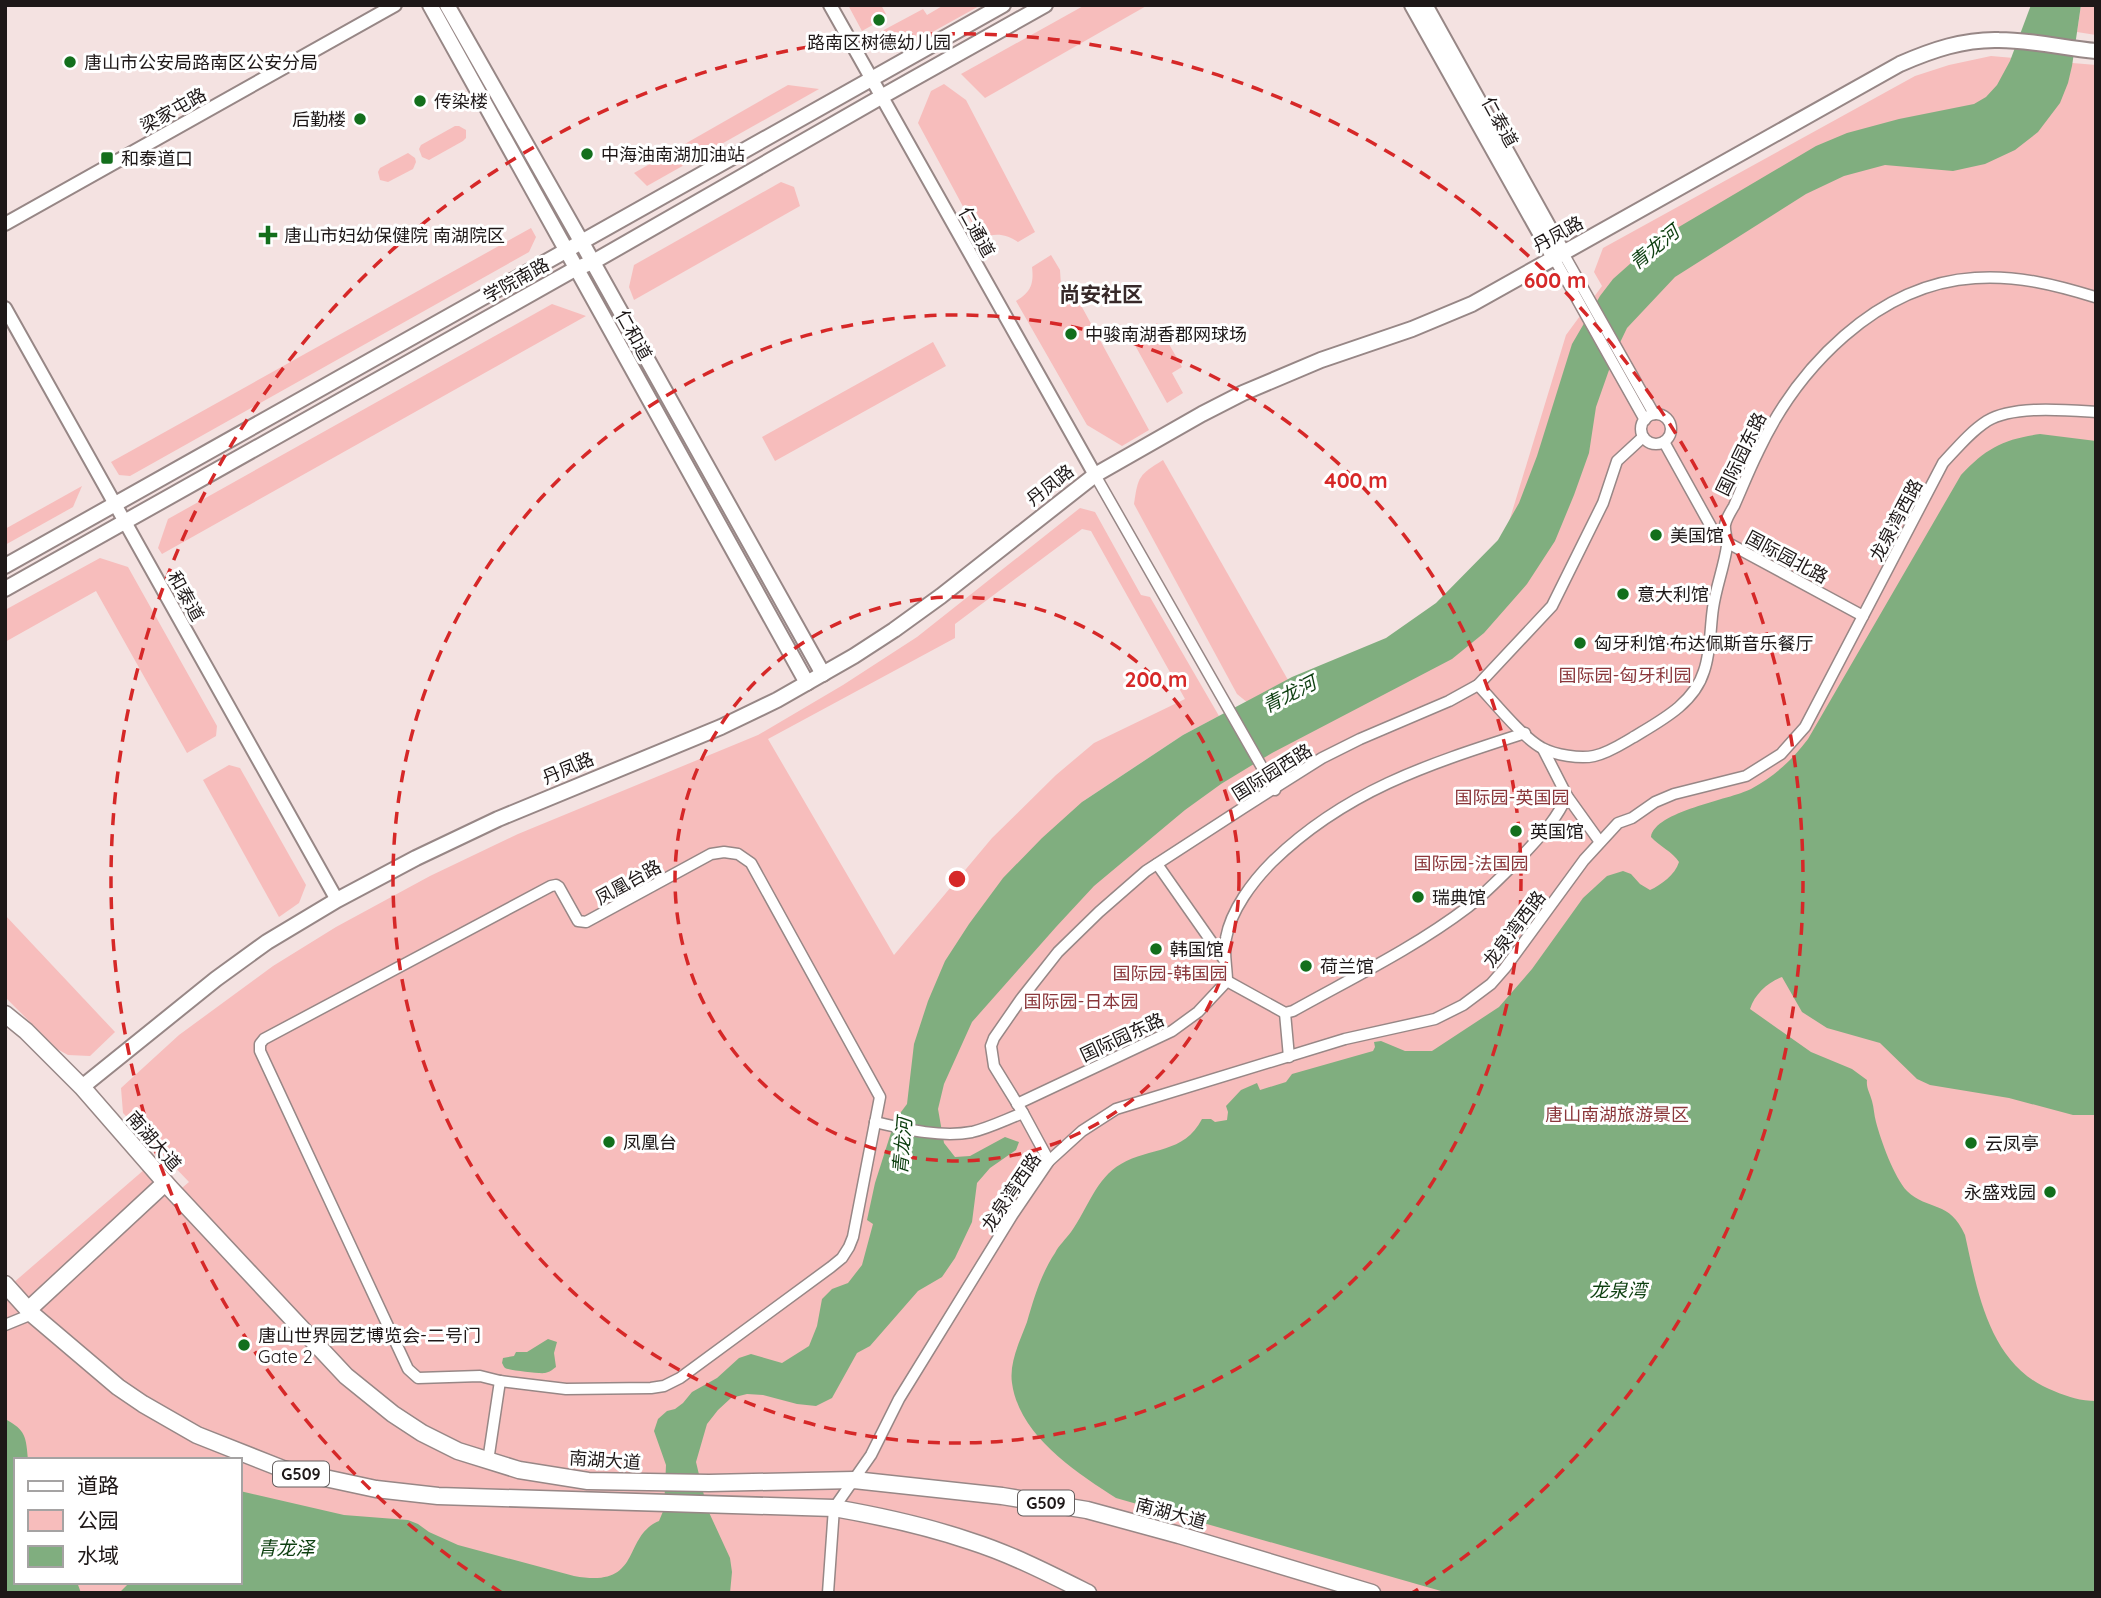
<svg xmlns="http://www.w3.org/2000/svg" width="2101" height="1598" font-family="Quicksand,'Noto Sans SC',sans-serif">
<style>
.green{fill:#f7bdbc;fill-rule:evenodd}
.water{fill:#80ae7f}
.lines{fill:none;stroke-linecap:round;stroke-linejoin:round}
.minor-casing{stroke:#978786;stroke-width:13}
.tertiary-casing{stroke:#978786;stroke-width:16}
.secondary-casing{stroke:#978786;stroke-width:18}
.primary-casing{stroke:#978786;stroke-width:18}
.trunk-casing{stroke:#978786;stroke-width:19}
.minor{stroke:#fff;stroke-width:10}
.tertiary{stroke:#fff;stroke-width:12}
.secondary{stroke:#fff;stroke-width:14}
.primary{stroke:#fff;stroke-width:14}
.trunk{stroke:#fff;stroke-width:16}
.ring{fill:none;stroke:#d62828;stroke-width:3.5;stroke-dasharray:12 9}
.poi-dot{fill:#136f1c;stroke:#fff;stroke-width:2.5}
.labels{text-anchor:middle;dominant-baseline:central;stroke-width:6;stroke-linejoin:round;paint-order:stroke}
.shield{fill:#fff;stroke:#625d5d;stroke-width:2}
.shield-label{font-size:16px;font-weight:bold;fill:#1e1818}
.poi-label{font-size:18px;fill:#1e1818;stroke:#fff;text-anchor:start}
.street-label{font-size:18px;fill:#1e1818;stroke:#fff}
.park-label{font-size:18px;fill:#8b373b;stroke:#fff}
.water-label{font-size:19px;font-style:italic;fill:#0d3f10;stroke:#fff}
.quarter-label{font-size:21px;font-weight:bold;fill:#372929;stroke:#fff}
.centre{fill:#d62828;stroke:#fff;stroke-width:3.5}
.ring-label{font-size:21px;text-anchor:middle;font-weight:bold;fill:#d62828;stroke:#fff;stroke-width:6;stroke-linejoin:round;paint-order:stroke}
</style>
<rect width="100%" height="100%" fill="#f4e2e1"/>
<g class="green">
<path d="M848 5H881L886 14 883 16 885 18 862 31Z"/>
<path d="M944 5H981L900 50 882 48 867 39 923 9 927 15Z"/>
<path d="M1085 5H1148L985 98 961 74Z"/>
<path d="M2081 5H2096V35L2077 32Z"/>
<path d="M1991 56 2096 65V1593H5V1290L145 1169 171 1197 189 1182 123 1113 121 1088 179 1035 273 966 336 927 430 876 518 834 758 735 843 685 917 637 1080 508 1095 512 1141 595 1150 597 1219 716 1183 735 1082 802 1401 644 1501 548 1566 335 1602 286 1594 272 1603 248 1915 76 1949 65ZM1082 529 1091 531 1185 699 1094 743 1056 775 992 838 894 955 768 739 955 638V624ZM16 1460H240V1582H16Z"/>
<path d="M944 84 966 100 1035 232 1018 242C1005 233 995 233 980 238L918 123 931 91Z"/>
<path d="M788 85 819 89 647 186 634 173Z"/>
<path d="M455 126H459L466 130V138L463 141 429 160 422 157 419 149 421 145Z"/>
<path d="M408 153 415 158 416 162 413 169 388 182 380 180 378 172 380 168Z"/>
<path d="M781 182 794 187 800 206 634 300 629 287 634 265Z"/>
<path d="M531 228 536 237 529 252 130 476 119 475 111 462Z"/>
<path d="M1051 255 1060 270 1061 286 1073 292 1077 298 1149 430 1122 446 1087 425 1016 301C1031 292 1034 284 1032 267Z"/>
<path d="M552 304 586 316 162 554 158 548 168 519Z"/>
<path d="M1157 323 1182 367 1172 373 1183 393 1167 403 1131 338Z"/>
<path d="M933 342 946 366 775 461 762 437Z"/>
<path d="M1163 460 1288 680 1248 703 1237 694 1134 504C1138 476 1139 475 1163 460Z"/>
<path d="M82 486 73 507 5 545V529Z"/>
<path d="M100 558 128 567 217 726 216 736 187 753 96 591 5 642V610Z"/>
<path d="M229 765 240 768 306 885 299 903 279 917 203 780Z"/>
<path d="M5 915 115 1032 90 1056 68 1055 57 1049 5 997Z"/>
</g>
<g class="water">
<path d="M2031 5H2081L2072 66 2068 83 2060 103 2038 132 2015 150 1985 164 1953 171 1885 165 1844 176 1806 194 1675 277 1627 328 1615 353 1596 407 1589 453 1574 495 1555 541 1527 584 1484 633 1452 659 1272 753 1221 784 1185 810 1094 886 1056 927 972 1022 944 1084 938 1109 944 1143 955 1157 970 1156 1005 1137 1019 1142 1016 1150 990 1168 977 1183 972 1222 955 1258 942 1277 918 1291 870 1346 857 1353 832 1398 816 1406 797 1404 763 1395 747 1394 731 1398 718 1410 707 1424 696 1462 707 1508 730 1558 732 1572 730 1593H119L130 1582H240V1491L344 1515 408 1520 418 1524 429 1532 458 1545 574 1576C644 1589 621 1537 659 1521L664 1509 666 1465 654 1431 658 1419 667 1411 675 1409 683 1403 692 1392 717 1378 739 1358 751 1354 782 1363 809 1346 817 1326 822 1299 832 1289 848 1283 862 1265 873 1224 867 1220 875 1183 895 1120 907 1104 914 1044 928 1001 945 961 969 924 1003 878 1042 838 1082 802 1183 735 1292 677 1386 638 1436 603 1498 540 1519 503 1537 456 1572 344 1600 296 1613 279 1649 247 1672 231 1816 146 1847 133 1899 119 1974 104 1986 97 1997 85 2010 61Z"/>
<path d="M2040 434 2096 441V1115H2073L2009 1098 1930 1085 1917 1079 1880 1043 1827 1028 1802 1012 1782 977C1767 983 1755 994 1750 1009L1811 1052 1852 1069 1867 1080C1866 1088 1870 1093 1872 1101 1874 1108 1874 1115 1876 1122 1881 1141 1894 1177 1907 1191 1928 1211 1950 1200 1965 1235 1978 1294 1990 1367 2054 1391 2068 1397 2081 1401 2096 1401V1593H1448L1116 1498C1075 1472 1019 1435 1012 1383 1009 1362 1020 1341 1027 1322 1034 1298 1041 1274 1055 1253 1059 1245 1066 1239 1071 1232 1087 1210 1096 1178 1121 1164 1150 1147 1184 1154 1202 1119H1211L1215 1122 1227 1120 1228 1112 1226 1106 1241 1090 1257 1083 1260 1090 1286 1082 1292 1074 1373 1051 1375 1047 1374 1042 1381 1041 1405 1051H1432L1499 1007 1532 969 1583 898 1607 876 1623 871 1631 874 1640 884 1650 890C1661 885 1675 875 1679 862 1673 852 1659 846 1651 837 1655 811 1729 800 1751 789 1776 775 1791 761 1808 739L1961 475C1986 448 2004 439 2040 434Z"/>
<path d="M548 1339 557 1342 554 1353 556 1367C552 1370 550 1372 545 1373 540 1374 508 1370 505 1368 503 1366 503 1364 502 1363L503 1358 514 1356 516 1352H527Z"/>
<path d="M5 1419C26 1430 26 1437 28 1460H16V1582H77L81 1593H5Z"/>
</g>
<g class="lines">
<defs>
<g id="minor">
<path d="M1563 253 1654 414"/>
<path d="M1554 258 1645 420"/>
<circle cx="1656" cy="429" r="15"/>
<path d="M1664 442 1714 532 1728 543 1863 616"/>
<path d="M1095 475 1275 790"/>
<path d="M1478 685C1495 703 1521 736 1542 748 1555 755 1580 759 1594 756 1608 753 1620 745 1632 738 1660 721 1694 704 1704 671 1711 651 1710 628 1713 608 1716 587 1724 567 1727 546 1728 539 1724 532 1725 525 1726 519 1731 511 1734 506 1742 488 1749 470 1758 452 1797 368 1877 284 1975 278 2017 275 2056 285 2095 297"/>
<path d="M1543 749 1567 796 1600 842"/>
<path d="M724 852 738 854 751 863 880 1097 853 1237 849 1247 842 1258 831 1267 680 1378 664 1386 651 1388 566 1389 500 1381 480 1376 418 1378 408 1369 260 1051V1044L264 1039 551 886 556 885 559 887 578 921 586 922 711 854Z"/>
<path d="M1157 864 1225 961"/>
<path d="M1227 981 1285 1013 1293 1011C1352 978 1414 948 1468 907 1487 892 1505 873 1522 856 1541 835 1555 822 1567 796"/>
<path d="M1285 1013 1289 1057"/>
<path d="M1017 1104 1172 1031 1198 1012 1227 981C1227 968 1223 951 1226 938 1231 910 1253 881 1272 862 1346 790 1429 764 1525 733"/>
<path d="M875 1122C905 1129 941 1138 972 1132 989 1128 1007 1119 1023 1113"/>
<path d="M1049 1161 1023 1113 994 1066 991 1046 994 1038 1021 999 1058 952 1099 912 1146 871 1243 808 1322 758 1360 739 1449 701 1478 685 1552 606 1603 503 1617 461 1643 437"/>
<path d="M5 1325 32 1314"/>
<path d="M488 1461 500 1381"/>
<path d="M828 1593 834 1508 871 1455 899 1399 1013 1214 1049 1161 1082 1131 1116 1109 1345 1039 1435 1019 1463 1005 1491 984 1505 968 1584 860 1618 823 1632 818 1655 802 1674 794 1746 776 1781 754 1805 727 1943 463C1957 448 1970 432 1987 421 2013 405 2066 410 2096 412"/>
</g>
<g id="tertiary">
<path d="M830 5 1095 475"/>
<path d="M5 224 395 5"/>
<path d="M5 308 337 900"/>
</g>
<g id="secondary">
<path d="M430 5 807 683"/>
<path d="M447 5 581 241 823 674"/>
<path d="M1412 5 1554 258"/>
<path d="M1425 5 1563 253"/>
<path d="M82 1087 216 979 267 942 337 900 416 858 498 819 721 727 777 700 854 656 894 630 941 596 1095 475 1202 414 1243 393 1321 360 1412 329 1472 304 1900 64C1932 50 1964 39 1999 40 2031 40 2064 48 2096 51"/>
</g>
<g id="primary">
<path d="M5 566 1003 5"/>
<path d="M5 589 575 269 593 262 881 97 1045 5"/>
</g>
<g id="trunk">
<path d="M5 1014 26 1031 82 1087 170 1188 346 1376 393 1414 422 1433 458 1451 519 1470 588 1481 709 1483 854 1480 1002 1496 1087 1510 1179 1535 1372 1593"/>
<path d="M5 1284 32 1314 118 1387 143 1404 197 1435 283 1469 376 1489 438 1496 834 1508C880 1516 926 1526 970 1541 1011 1554 1050 1574 1088 1593"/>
<path d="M28 1310 165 1183"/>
</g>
</defs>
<use href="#minor" class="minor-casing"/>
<use href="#tertiary" class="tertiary-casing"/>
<use href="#secondary" class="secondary-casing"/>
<use href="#primary" class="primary-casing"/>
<use href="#trunk" class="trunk-casing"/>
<use href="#minor" class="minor"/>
<use href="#tertiary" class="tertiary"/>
<use href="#secondary" class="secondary"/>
<use href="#primary" class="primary"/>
<use href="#trunk" class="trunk"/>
</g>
<g class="ring">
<circle cx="957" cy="879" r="282"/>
<circle cx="957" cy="879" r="564"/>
<path d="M502 1593A846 846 0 1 1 1412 1593"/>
</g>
<g class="poi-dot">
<circle cx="879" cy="20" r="7"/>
<circle cx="70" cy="62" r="7"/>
<circle cx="420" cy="101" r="7"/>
<circle cx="360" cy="119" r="7"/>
<circle cx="587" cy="154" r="7"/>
<rect x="100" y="151" width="14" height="14" rx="3.5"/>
<path d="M264.5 224.5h7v7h7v7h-7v7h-7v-7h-7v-7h7z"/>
<circle cx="1071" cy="334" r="7"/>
<circle cx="1656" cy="535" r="7"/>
<circle cx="1623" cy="594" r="7"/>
<circle cx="1580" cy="643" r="7"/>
<circle cx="1516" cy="831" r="7"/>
<circle cx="1418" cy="897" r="7"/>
<circle cx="1156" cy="949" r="7"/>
<circle cx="1306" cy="966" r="7"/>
<circle cx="609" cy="1142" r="7"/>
<circle cx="1971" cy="1143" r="7"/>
<circle cx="2050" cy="1192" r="7"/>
<circle cx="244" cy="1345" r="7"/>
</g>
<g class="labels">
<g class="shield">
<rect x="273" y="1461.5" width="56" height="25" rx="5"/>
<rect x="1018" y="1490.5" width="56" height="25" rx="5"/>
</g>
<g class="shield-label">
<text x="301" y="1474">G509</text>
<text x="1046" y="1503">G509</text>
</g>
<g class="poi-label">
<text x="879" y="42" text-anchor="middle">路南区树德幼儿园</text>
<text x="84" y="62">唐山市公安局路南区公安分局</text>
<text x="434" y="101">传染楼</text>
<text x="346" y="119" text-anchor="end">后勤楼</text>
<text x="601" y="154">中海油南湖加油站</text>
<text x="121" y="158">和泰道口</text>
<text x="284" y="235">唐山市妇幼保健院 南湖院区</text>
<text x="1085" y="334">中骏南湖香郡网球场</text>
<text x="1670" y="535">美国馆</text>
<text x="1637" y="594">意大利馆</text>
<text x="1594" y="643">匈牙利馆·布达佩斯音乐餐厅</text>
<text x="1530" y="831">英国馆</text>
<text x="1432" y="897">瑞典馆</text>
<text x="1170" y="949">韩国馆</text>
<text x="1320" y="966">荷兰馆</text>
<text x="623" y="1142">凤凰台</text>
<text x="1985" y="1143">云凤亭</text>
<text x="2036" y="1192" text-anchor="end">永盛戏园</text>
<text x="258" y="1335">唐山世界园艺博览会-二号门<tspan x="258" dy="21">Gate 2</tspan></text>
</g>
<g class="street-label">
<text transform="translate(173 110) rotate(-29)">梁家屯路</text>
<text transform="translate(1500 122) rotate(61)">仁泰道</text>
<text transform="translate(977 232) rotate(61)">仁通道</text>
<text transform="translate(1558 234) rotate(-29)">丹凤路</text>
<text transform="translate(516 280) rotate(-29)">学院南路</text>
<text transform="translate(634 335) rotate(61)">仁和道</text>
<text transform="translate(1741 454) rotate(-64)">国际园东路</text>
<text transform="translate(1050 485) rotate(-38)">丹凤路</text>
<text transform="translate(1896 520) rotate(-62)">龙泉湾西路</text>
<text transform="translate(1787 557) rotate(28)">国际园北路</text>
<text transform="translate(186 596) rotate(61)">和泰道</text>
<text transform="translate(568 768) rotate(-23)">丹凤路</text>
<text transform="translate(1272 772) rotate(-32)">国际园西路</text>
<text transform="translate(628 882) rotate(-29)">凤凰台路</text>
<text transform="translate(1514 929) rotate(-53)">龙泉湾西路</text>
<text transform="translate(1122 1037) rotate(-25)">国际园东路</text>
<text transform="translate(154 1141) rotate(49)">南湖大道</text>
<text transform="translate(1011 1192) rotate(-56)">龙泉湾西路</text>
<text transform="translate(605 1460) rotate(4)">南湖大道</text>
<text transform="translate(1171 1513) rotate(15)">南湖大道</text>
</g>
<g class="park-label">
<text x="1625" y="675">国际园-匈牙利园</text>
<text x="1512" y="797">国际园-英国园</text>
<text x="1471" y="863">国际园-法国园</text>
<text x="1170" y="973">国际园-韩国园</text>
<text x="1081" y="1001">国际园-日本园</text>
<text x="1617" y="1114">唐山南湖旅游景区</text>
</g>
<g class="water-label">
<text transform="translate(1654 247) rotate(-39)">青龙河</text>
<text transform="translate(1289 694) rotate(-27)">青龙河</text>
<text transform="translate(902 1146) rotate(-85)">青龙河</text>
<text x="1618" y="1290">龙泉湾</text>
<text x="286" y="1548">青龙泽</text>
</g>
<g class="quarter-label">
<text x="1101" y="294">尚安社区</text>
</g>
</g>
<circle cx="957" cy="879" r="10" class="centre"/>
<g class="ring-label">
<text x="1555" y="288">600 m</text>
<text x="1356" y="488">400 m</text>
<text x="1156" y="687">200 m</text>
</g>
<rect width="2101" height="1598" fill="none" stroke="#1e1818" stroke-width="14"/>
<rect x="14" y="1458" width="228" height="126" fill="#ffffff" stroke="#a5a3a3" stroke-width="2"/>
<rect x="28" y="1481" width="35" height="10" fill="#ffffff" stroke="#a5a3a3" stroke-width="2"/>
<text x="77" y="1493" font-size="21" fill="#1e1818">道路</text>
<rect x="28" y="1510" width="35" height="21" fill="#f7bdbc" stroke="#a5a3a3" stroke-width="2"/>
<text x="77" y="1528" font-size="21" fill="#1e1818">公园</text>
<rect x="28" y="1546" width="35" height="21" fill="#80ae7f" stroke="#a5a3a3" stroke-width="2"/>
<text x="77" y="1563" font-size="21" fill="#1e1818">水域</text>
</svg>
